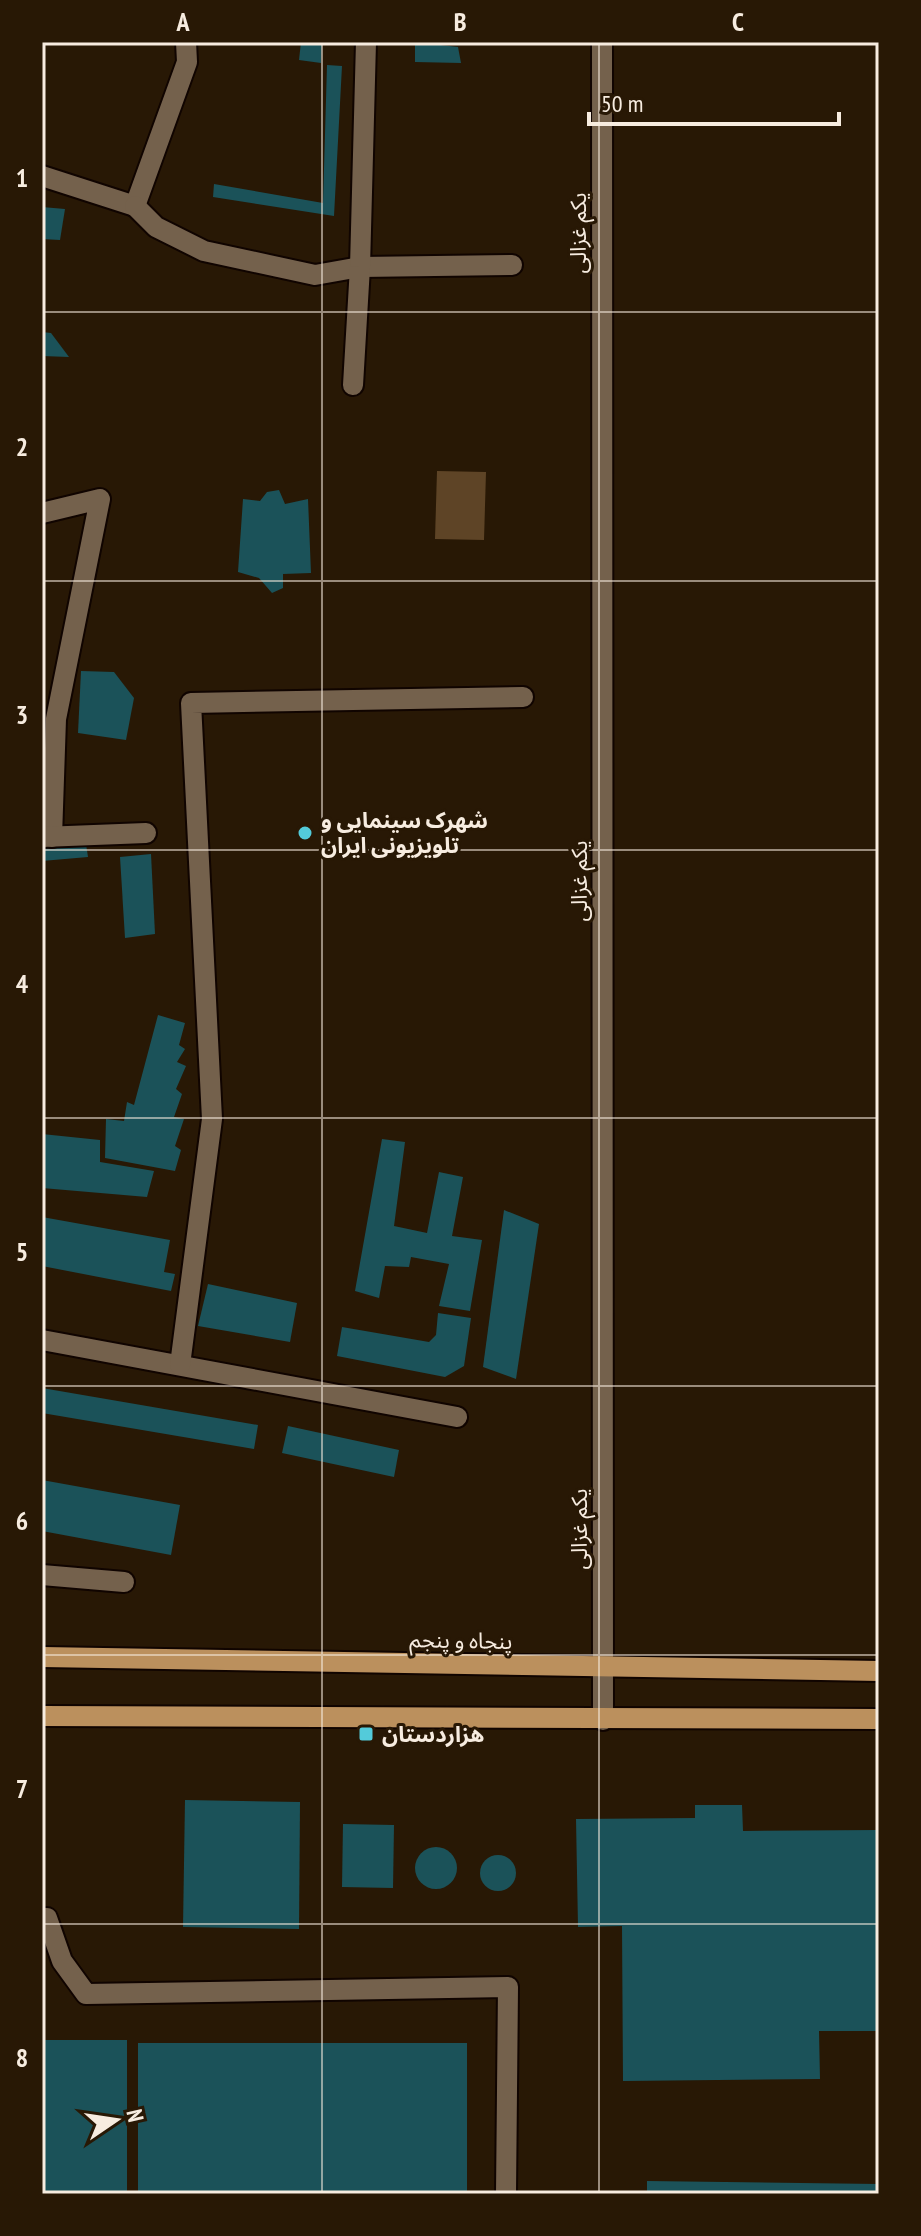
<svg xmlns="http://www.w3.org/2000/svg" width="921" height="2236" font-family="'PT Sans Narrow','Noto Sans Arabic',sans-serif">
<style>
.water{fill:#5e4426}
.building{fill:#1b5259}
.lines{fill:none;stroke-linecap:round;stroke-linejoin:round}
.minor-casing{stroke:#100400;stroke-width:24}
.major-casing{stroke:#100400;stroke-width:24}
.minor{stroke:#74614c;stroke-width:20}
.major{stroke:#bb905d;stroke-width:20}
.grid{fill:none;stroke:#f7ece0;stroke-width:2;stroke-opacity:0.55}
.poi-dot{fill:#53cbda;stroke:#281805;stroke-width:3}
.labels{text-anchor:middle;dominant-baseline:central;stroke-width:6;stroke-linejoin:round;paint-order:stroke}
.street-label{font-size:22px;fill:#f7ece0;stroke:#281805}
.poi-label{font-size:22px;font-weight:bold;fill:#f7ece0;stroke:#281805;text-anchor:start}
.neatline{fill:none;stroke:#f7ece0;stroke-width:3}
.grid-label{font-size:26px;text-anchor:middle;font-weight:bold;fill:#f7ece0}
</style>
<rect width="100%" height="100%" fill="#281805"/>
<path class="water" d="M437 471 486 472 484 540 435 539Z"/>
<g class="building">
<path d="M301 42H322L321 63 299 60Z"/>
<path d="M415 42 458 47 461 63 415 62Z"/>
<path d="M327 65 342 66 334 216 213 197 214 184 323 203Z"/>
<path d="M42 207 65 209 60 240 42 239Z"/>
<path d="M42 332 51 333 69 357 42 356Z"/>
<path d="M279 490 285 504 308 499 311 573 283 574V588L272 593 259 578 238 572 243 499 260 501 267 492Z"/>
<path d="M81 671 114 672 134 698 126 740 78 733Z"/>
<path d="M86 844 88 857 42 861V845Z"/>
<path d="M151 854 155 934 125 938 120 857Z"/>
<path d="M158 1015 185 1023 179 1045 185 1049 177 1062 186 1066 176 1089 182 1094 174 1117 184 1119 175 1146 181 1150 175 1171 105 1158 106 1119 124 1121 127 1102 134 1105Z"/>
<path d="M42 1134 100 1140V1162L154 1171 147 1197 42 1188Z"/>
<path d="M382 1139 405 1142 394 1226 427 1233 439 1172 463 1177 452 1236 482 1240 470 1311 439 1306 449 1264 411 1257 409 1267 385 1266 379 1298 355 1291Z"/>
<path d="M504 1210 539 1224 516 1379 483 1367Z"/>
<path d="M42 1217 170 1240 164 1272 175 1274 171 1291 42 1266Z"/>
<path d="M208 1284 297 1303 290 1342 198 1326Z"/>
<path d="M438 1313 471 1318 464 1366 445 1377 337 1356 342 1327 429 1342 436 1335Z"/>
<path d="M42 1388 258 1425 254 1449 42 1413Z"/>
<path d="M288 1426 399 1450 394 1477 282 1453Z"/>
<path d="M42 1480 180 1505 171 1555 42 1531Z"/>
<path d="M185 1800 300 1802 299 1929 183 1927Z"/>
<path d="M695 1805H742L743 1831 879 1830V2031H819L820 2079 623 2081 622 1926 578 1927 576 1819 695 1818Z"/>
<path d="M343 1824 394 1825 393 1888 342 1887Z"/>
<circle cx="436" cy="1868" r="21"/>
<circle cx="498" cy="1873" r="18"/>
<rect x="42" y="2040" width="85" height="154"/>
<rect x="138" y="2043" width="329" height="151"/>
<path d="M647 2181 879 2184V2194H647Z"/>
</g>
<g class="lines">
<defs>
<g id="minor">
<path d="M602 42 603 1720"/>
<path d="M42 176 135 206 187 62 186 42"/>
<path d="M135 206 156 227 204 251 315 275 360 267 512 265"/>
<path d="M353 385 360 267 366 42"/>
<path d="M42 513 100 499 56 719 52 837"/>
<path d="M42 837 146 833"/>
<path d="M42 1340 457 1417"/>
<path d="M180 1365 212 1119 191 703 523 697"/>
<path d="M42 1575 124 1582"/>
<path d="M42 1918H47L62 1961 86 1994 508 1987 506 2194"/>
</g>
<g id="major">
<path d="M42 1657 879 1671"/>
<path d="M42 1716 879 1719"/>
</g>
</defs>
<use href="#minor" class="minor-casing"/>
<use href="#major" class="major-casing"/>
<use href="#minor" class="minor"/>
<use href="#major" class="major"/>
</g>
<path class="grid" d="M322 42V2194M599 42V2194M42 312H879M42 581H879M42 850H879M42 1118H879M42 1386H879M42 1655H879M42 1924H879"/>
<g class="poi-dot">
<circle cx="305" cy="833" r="8"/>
<rect x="358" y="1726" width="16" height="16" rx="4"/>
</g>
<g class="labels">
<g class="street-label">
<text transform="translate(578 233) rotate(-90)">یکم غزالی</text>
<text transform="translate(579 881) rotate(-90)">یکم غزالی</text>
<text transform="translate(579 1529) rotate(-90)">یکم غزالی</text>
<text transform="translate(461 1640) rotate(1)">پنجاه و پنجم</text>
</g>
<g class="poi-label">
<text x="321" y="820">شهرک سینمایی و<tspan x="321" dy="25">تلویزیونی ایران</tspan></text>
<text x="382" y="1734">هزاردستان</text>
</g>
</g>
<rect width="921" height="2236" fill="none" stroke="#281805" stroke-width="88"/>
<g transform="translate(116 2120) rotate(77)" stroke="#281805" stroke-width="6" paint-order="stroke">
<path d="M0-6L14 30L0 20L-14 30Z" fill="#f7ece0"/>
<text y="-12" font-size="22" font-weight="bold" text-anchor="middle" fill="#f7ece0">N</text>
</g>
<path d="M589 112v12h250v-12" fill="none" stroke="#f7ece0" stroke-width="4"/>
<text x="601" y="112" font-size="24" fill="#f7ece0" stroke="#281805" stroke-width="6" paint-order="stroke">50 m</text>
<rect x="44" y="44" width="833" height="2148" class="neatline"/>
<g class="grid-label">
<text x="183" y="31">A</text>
<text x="460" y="31">B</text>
<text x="738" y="31">C</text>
<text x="22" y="187">1</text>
<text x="22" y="456">2</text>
<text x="22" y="724">3</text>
<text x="22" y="993">4</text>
<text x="22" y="1261">5</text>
<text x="22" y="1530">6</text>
<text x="22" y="1798">7</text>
<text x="22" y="2067">8</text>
</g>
</svg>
